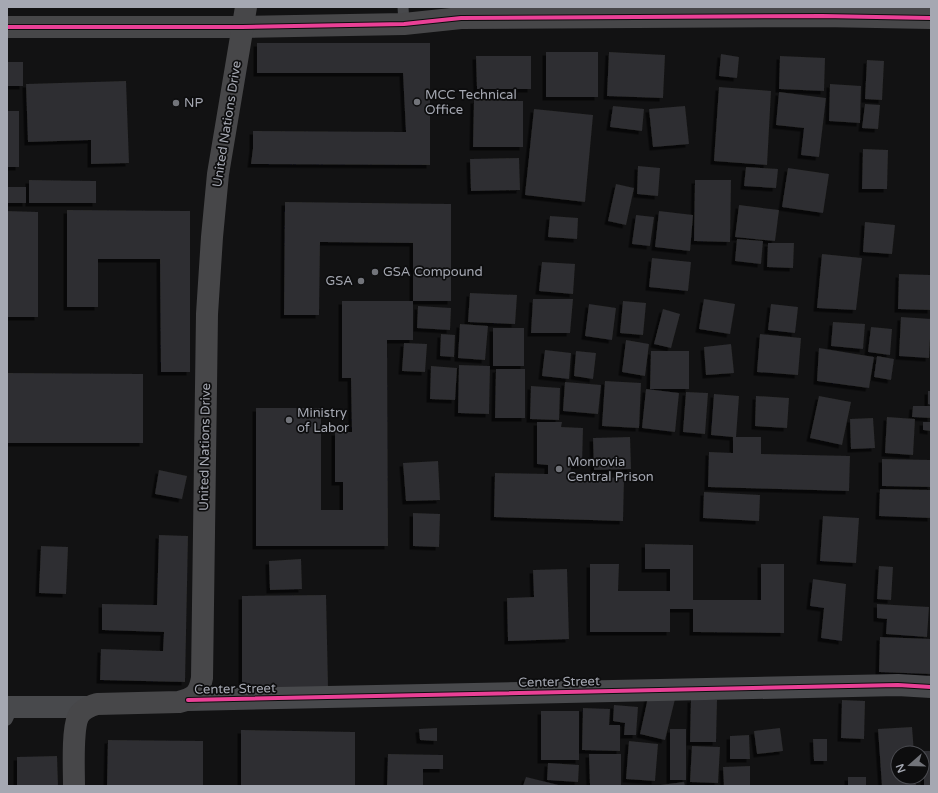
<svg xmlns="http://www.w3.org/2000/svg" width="938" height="793" font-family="'Varela Round',sans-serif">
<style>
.building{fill:#2e2e30;filter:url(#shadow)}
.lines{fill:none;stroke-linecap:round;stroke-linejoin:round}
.lane{stroke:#48494c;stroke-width:11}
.street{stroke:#48494c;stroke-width:22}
.secondary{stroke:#474749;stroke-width:22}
.cycleway-casing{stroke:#0d0d0e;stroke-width:6}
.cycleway{stroke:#ea4096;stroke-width:4}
.poi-dot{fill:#72747a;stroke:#0d0d0e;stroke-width:1.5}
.labels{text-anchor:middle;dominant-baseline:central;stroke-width:3.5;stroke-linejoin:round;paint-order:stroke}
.poi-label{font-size:13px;fill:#a5a8b2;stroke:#0d0d0e;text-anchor:start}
.street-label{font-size:13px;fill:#a5a8b2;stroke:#0d0d0e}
</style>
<defs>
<filter id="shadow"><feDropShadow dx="-3.5" dy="3.5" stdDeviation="0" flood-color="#0009"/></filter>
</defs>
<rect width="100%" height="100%" fill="#121213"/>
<g class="building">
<path d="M257 43H430V165L251 164 253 148V131L406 132 403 73H257Z"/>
<rect x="546" y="52" width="52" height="45"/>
<path d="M609 52 665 55 663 98 607 96Z"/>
<path d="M721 54 739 57 737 78 719 76Z"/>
<path d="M476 56H531V89H477Z"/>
<path d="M780 56 825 58 824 91 779 89Z"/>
<path d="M867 60 884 61 882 100 865 99Z"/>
<rect x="7" y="62" width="16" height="24"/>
<path d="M126 81 129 163 91 164V140L28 142 26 84Z"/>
<path d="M830 84 861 86 860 123 829 121Z"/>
<path d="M719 87 771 91 767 165 714 161Z"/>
<path d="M779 92 826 98 819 157 801 155 804 128 776 125Z"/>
<path d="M474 100 523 101V147H473Z"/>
<path d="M865 104 880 105 878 129 862 128Z"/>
<path d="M613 106 644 109 642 131 610 127Z"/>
<path d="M685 106 689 144 653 147 649 109Z"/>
<path d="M534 109 593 115 585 202 525 195Z"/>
<rect x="7" y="111" width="12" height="56"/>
<path d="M863 149 888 150 887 189H862Z"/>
<path d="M519 158 520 190 471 191 470 159Z"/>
<path d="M638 166 660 168 658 196 637 194Z"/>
<path d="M746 167 778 169 776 188 744 186Z"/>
<path d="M788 168 829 174 823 213 782 207Z"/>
<path d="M29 180 96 181V203H29Z"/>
<path d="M695 180H731L730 242 694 241Z"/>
<path d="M616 184 634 188 626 225 608 221Z"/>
<rect x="7" y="187" width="19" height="16"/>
<path d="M285 202 451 204V301H413V340H387L388 546H256V408H321V510H343V482H335V432H352L351 378H342V301H413V243L320 242 319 315H284Z"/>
<path d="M739 205 779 210 775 241 735 237Z"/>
<path d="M67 210 190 211V372H161L160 259H98V307H67Z"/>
<path d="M7 211 38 212V317H7Z"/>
<path d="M659 211 693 215 690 251 655 247Z"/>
<path d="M636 215 654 217 650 246 632 244Z"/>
<path d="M550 216 578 218 577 239 548 237Z"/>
<path d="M865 222 895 225 892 254 863 252Z"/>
<path d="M737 239 763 241 761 264 735 261Z"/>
<path d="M768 243H794L793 268 767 267Z"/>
<path d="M822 254 862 258 856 310 817 308Z"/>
<path d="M652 258 691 262 688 291 649 287Z"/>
<path d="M542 262 575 264 573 294 539 291Z"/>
<path d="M899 274 931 275V310L898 309Z"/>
<path d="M470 293 517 295 515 324 468 322Z"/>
<path d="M533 299H573L570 333H531Z"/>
<path d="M704 299 735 304 730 334 699 329Z"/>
<path d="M623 301 646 303 643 335 620 333Z"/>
<path d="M589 304 616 308 612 340 585 336Z"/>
<path d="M771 304 798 307 795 333 768 330Z"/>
<path d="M418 306 451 308 450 330 417 328Z"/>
<path d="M663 309 680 314 671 348 654 344Z"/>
<path d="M901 317 931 319 929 358 899 356Z"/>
<path d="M833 322 865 324 863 349 831 346Z"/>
<path d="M460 324 488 326 485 360 458 358Z"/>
<path d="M871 327 892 329 890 355 868 352Z"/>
<rect x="493" y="328" width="31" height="38"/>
<path d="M441 334 455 335 454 357 440 356Z"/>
<path d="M760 334 801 338 798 375 757 372Z"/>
<path d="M626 340 649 344 645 376 622 372Z"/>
<path d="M404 343 427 344 425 372 402 371Z"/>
<path d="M731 344 734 373 706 375 704 347Z"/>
<path d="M819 348 874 357 869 388 817 381Z"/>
<path d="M545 350 571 353 569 379 542 376Z"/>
<path d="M576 351 596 353 593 379 574 376Z"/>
<path d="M651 351H689V389H650Z"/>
<path d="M877 356 894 359 891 380 874 377Z"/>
<path d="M459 365 490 366 489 414 458 413Z"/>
<path d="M431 366 457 368 455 400 430 399Z"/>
<path d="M496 369H525V418H495Z"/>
<path d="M7 373 143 374V443H7Z"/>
<path d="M605 381 641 383 639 428 602 426Z"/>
<path d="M565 382 601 385 598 414 563 411Z"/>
<path d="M531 386 560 388 559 420 530 419Z"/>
<path d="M646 389 679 393 675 432 642 428Z"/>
<path d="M928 391H931V405L928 404Z"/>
<path d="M686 392 708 393 705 434 683 432Z"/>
<path d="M714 394 739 396 736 437H761V454L850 456 849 491 708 487 709 452 733 453V437L711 435Z"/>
<path d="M756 396 789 398 787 428 755 426Z"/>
<path d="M819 396 851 402 842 445 810 438Z"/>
<path d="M913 406H931V418L912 417Z"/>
<path d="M887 417 915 419 913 455 885 453Z"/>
<path d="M873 418 875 448 851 449 850 419Z"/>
<path d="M537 422H562L561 427 583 428 582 465H571L570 476 624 478 623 521 494 517 495 473 548 474V465L537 464Z"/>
<path d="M923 422H931V431L923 430Z"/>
<path d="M630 437 631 469 594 470 593 438Z"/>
<path d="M882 459 931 460V487L882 486Z"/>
<path d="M438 461 440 500 406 501 403 463Z"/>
<path d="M159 470 187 476 182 499 155 494Z"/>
<path d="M880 489 931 490V518L879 516Z"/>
<path d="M704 492 760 495 759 521 703 518Z"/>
<path d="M413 513 440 514 439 547 413 546Z"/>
<path d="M823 516 859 518 856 563 820 561Z"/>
<path d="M159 535 188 536 185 682 100 680 101 649 163 651 164 632 102 630V604L157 605Z"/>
<path d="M645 544 693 545V600H761V564H784V633L693 632V609H670V632H590V564H619L618 591H670V569H645Z"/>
<path d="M41 546 68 547 66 594 39 593Z"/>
<path d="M301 559 302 589 270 590 269 561Z"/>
<path d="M879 566 893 567 891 600 877 599Z"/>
<path d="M567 569 569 639 508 641 507 598 534 597 533 570Z"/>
<path d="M813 579 846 584 842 641 821 638 824 608 810 606Z"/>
<path d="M326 595 328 687H242V596Z"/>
<path d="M877 604 929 607 927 637 886 634 887 619 877 618Z"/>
<path d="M880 637 931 639V674L879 672Z"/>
<path d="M649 693 675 699 665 740 640 734Z"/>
<path d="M691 699 717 700 716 742H690Z"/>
<path d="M842 700 865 701 864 739 841 738Z"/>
<path d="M614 705 638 707 636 735H624L625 723 613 721Z"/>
<path d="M583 708 610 709 609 725H620V751L582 750Z"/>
<rect x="541" y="711" width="38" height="49"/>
<path d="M912 727 914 753H898V777H915L916 786H882L878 729Z"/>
<path d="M437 728V741L420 740 419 729Z"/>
<path d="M780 728 783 751 757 754 754 731Z"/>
<rect x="670" y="729" width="16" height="51"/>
<path d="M241 730 355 732V786H241Z"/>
<path d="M749 735 750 759H730V736Z"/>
<path d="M813 739H827V761H814Z"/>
<path d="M108 740 203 741V786H107Z"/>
<path d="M629 741 658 744 655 781 626 779Z"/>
<path d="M692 746 720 747 718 783 690 782Z"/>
<rect x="924" y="751" width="7" height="35"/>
<path d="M388 754 443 755V769H423V786H387Z"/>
<path d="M589 754H621V786H590Z"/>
<path d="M57 756 58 786H17V757Z"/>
<path d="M548 763 579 765 578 782 547 780Z"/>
<path d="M750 766V786H724L723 767Z"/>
<path d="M526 777 558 785V786H523Z"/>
<rect x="848" y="777" width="18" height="9"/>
<path d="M684 782 685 786H660V785Z"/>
</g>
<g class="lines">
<g class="lane">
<path d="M403 7 404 24"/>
<path d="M7 720 13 707"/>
</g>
<g class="street">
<path d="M188 700 898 685 931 687"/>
<path d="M7 707H88"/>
</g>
<g class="secondary">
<path d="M7 27H242L404 24 461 18 822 16 931 18"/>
<path d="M74 786C74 770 72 731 78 717 81 710 90 706 97 704L179 702C195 698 199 694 202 678L207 314 212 237 218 174 246 7"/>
</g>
<defs>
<g id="cycleway">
<path d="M7 27H242L404 24 461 18 822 16 931 18"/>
<path d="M188 700 898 685 931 687"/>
</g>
</defs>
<use href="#cycleway" class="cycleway-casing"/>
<use href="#cycleway" class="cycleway"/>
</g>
<g class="poi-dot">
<circle cx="417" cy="102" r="4"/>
<circle cx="176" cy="103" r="4"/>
<circle cx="375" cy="272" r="4"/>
<circle cx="361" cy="281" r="4"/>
<circle cx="289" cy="420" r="4"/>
<circle cx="559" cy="469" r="4"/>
</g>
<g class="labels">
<g class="poi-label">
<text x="425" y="95">MCC Technical<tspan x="425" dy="15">Office</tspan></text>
<text x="184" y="103">NP</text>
<text x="383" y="272">GSA Compound</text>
<text x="353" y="281" text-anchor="end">GSA</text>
<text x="297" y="413">Ministry<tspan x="297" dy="15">of Labor</tspan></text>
<text x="567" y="462">Monrovia<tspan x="567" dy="15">Central Prison</tspan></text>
</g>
<g class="street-label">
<text transform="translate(227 124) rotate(-81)">United Nations Drive</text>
<text transform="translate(205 447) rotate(-89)">United Nations Drive</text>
<text transform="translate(559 682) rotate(-1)">Center Street</text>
<text transform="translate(235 689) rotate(-1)">Center Street</text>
</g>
</g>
<rect width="938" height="793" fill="none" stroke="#a5a8b2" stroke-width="16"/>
<g transform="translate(910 765) rotate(250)"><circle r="19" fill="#0d0d0e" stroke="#4a4b50"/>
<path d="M0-3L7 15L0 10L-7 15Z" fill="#72747a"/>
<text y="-6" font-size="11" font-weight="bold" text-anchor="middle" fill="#a5a8b2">N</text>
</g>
</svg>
